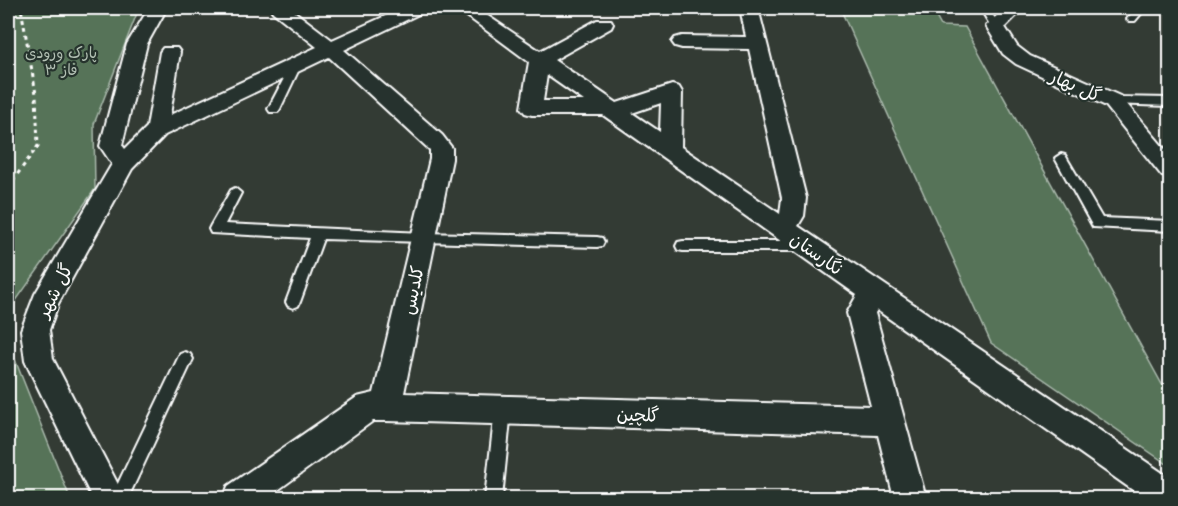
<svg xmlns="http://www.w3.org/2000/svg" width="1178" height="506" font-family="Mali,'Playpen Sans Arabic',sans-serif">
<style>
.green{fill:#567359;stroke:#aab9ac;stroke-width:1.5}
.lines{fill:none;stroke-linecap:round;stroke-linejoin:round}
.service-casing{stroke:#fff;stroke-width:4}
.minor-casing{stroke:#fff;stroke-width:4}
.path{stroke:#fff;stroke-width:3;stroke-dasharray:4 4;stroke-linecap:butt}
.service{fill:#26332d;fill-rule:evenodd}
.minor{fill:#26332d;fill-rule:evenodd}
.labels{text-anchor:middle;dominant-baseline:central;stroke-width:4.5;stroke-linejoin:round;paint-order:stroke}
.far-park-label{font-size:15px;fill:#b3c0b4;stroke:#26332d}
.street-label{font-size:18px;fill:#fff;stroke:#26332d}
</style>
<rect width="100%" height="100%" fill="#333b34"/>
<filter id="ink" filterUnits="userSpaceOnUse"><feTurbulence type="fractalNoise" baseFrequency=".0167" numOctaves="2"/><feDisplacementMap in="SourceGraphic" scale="12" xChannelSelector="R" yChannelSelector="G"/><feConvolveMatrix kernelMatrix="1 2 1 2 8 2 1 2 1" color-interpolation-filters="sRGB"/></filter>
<g filter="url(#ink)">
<g class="green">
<path d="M8 8H139L94 124 95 189 8 312Z"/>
<path d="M840 8H931L941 26 965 27 1170 399V466L991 343Z"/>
<path d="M8 342 70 498H8Z"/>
</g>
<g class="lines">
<defs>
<g id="service">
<path d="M980 8H988L1000 26 998 28H992Z"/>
<path d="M1136 8H1146L1135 21H1129L1127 19Z"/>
<path d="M297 60 302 63 280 109 278 112H270L268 109 292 63Z"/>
<path d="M1113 97 1170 98V106L1109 104V98Z"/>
<path d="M1061 154 1065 155 1102 218 1170 221V231L1093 227 1055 158Z"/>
<path d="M235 188 241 193 225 224 423 233 597 237 602 238 604 242 602 246 597 247 323 239 300 302 298 306 293 308 288 306 286 302 310 238 211 233 209 229 211 225 231 190Z"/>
<path d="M683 241H807L812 242 814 246 812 250 807 251H683L678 250 676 246 678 242Z"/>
<path d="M185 352 190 354 193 359 128 498H111L180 354Z"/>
<path d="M503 402 509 405 511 410 502 498H485L495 410 497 405Z"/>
</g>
<g id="minor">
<path d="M149 8H167L147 44 122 145 125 149 147 127 160 52 163 48H177L180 52 170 115 317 47 273 12 270 8H290L332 40 403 8H426L423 12 344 50 442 135 452 148V159L404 393 871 406 847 313 857 295 603 115H532L525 113 521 108 529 62 456 8H476L540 51 597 20H611L613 24 611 28 554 60 617 103 672 85 679 87 682 92 681 147 780 214 782 198 749 49 682 48 675 46 672 42 675 38 682 36 746 37 740 8H758L806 198 804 216 798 226 1170 478V498H1144L877 310 875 313 926 498H894L878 435 386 421H373L267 498H224L228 486 357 397 374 393 430 159V150L329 57 165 135 132 169 58 304 49 330 53 359 125 498H92L25 361 21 330 35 294 112 164 100 146 127 44ZM547 75 584 101H543ZM661 103 660 132 632 113Z"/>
<path d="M1005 8H1024L1005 27 1017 46 1030 56 1120 96 1170 155V178L1162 176 1106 106 1016 64 1003 54 986 26Z"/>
</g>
</defs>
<use href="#service" class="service-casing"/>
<use href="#minor" class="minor-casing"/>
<path class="path" d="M8 187 38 146 36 94 21 8"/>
<use href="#service" class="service"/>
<use href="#minor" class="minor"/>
</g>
</g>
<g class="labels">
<g class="far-park-label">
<text x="61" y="52">پارک ورودی<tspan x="61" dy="17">فاز ۳</tspan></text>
</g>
<g class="street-label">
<text transform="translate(1076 85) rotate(24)">گل بهار</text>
<text transform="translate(817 253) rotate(35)">نگارستان</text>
<text transform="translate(54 290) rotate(-63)">گل شهر</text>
<text transform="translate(412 290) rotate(-78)">کلدیس</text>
<text transform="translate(638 414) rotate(2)">گلچین</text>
</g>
</g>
<rect width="1178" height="506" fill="none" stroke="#26332d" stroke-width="30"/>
<rect x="15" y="15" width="1148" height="476" fill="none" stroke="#fff" stroke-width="2" filter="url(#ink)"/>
</svg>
